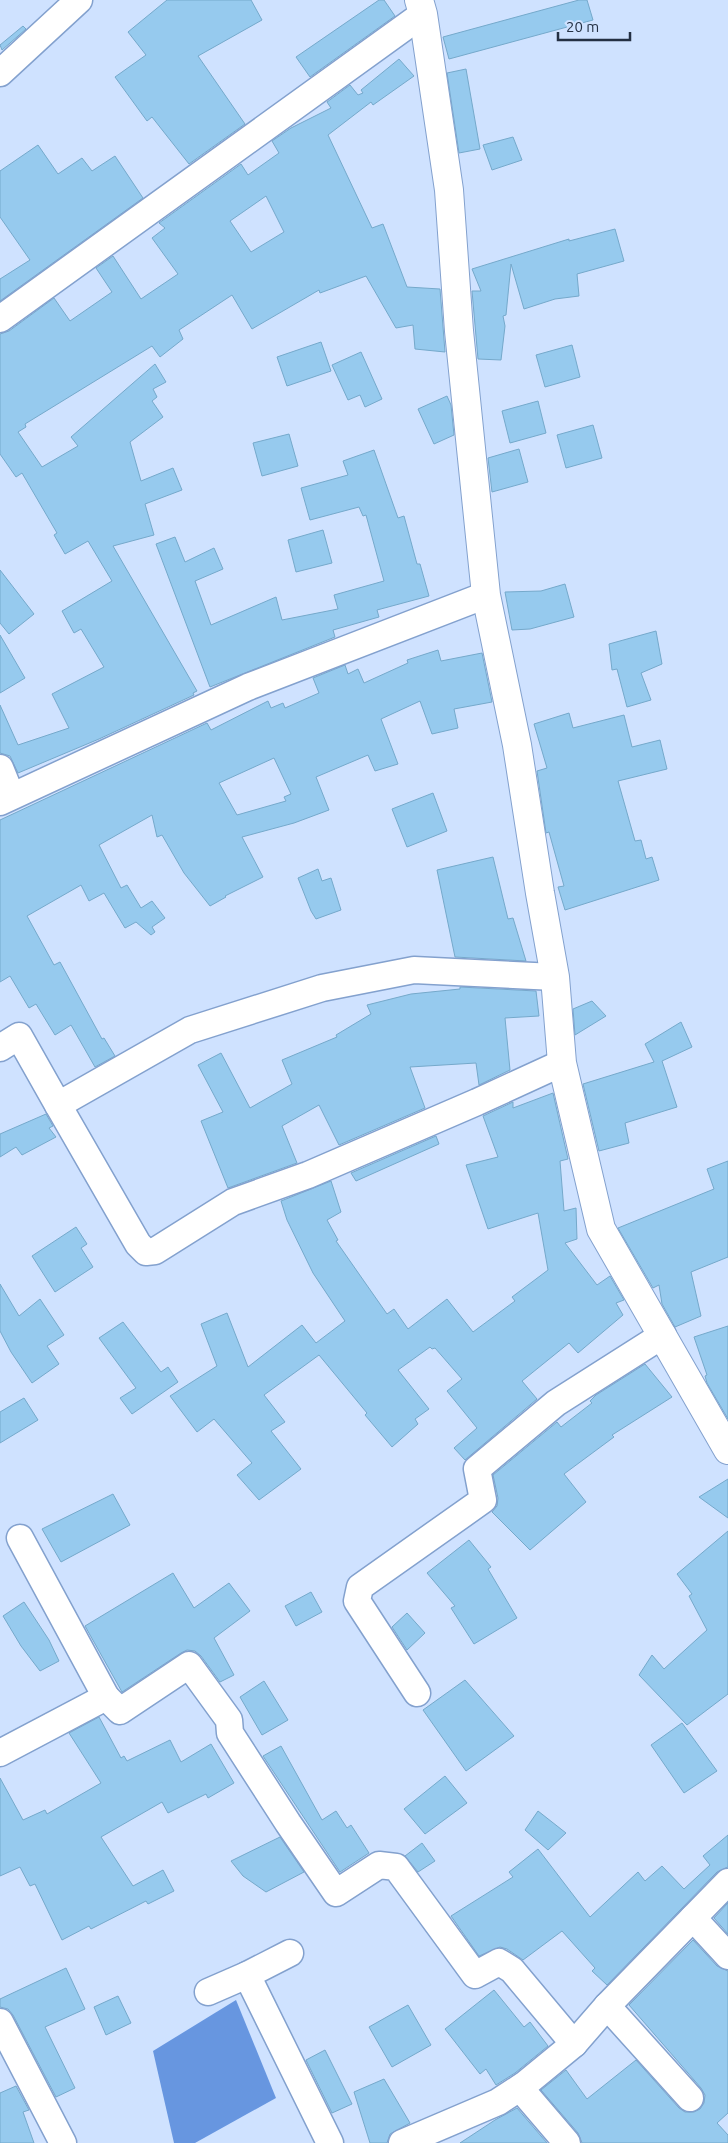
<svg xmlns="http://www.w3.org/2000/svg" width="728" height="2143" font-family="Ubuntu,sans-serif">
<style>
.water{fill:#6796e0}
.building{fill:#96caee;stroke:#75a9cb;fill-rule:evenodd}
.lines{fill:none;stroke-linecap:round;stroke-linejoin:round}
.street-casing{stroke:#83a1ce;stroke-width:29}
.secondary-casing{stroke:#83a1ce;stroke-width:30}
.street{stroke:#fff;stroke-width:26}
.secondary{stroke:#fff;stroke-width:28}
</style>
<rect width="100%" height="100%" fill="#cfe2ff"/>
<path class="water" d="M236 2000 276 2098 195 2143H174L153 2051Z"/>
<g class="building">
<path d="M167 0H251L262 20 198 56 245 124 189 164 152 117 147 121 115 77 146 55 128 32Z"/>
<path d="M379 0H384L395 16 310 77 296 57Z"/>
<path d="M579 0H587L593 20 449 59 443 37Z"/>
<path d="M23 26 26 29 2 50 0 45Z"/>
<path d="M399 59 414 76 373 105 371 102 328 135 372 228 383 224 407 287 440 289 445 352 415 349 413 325 396 328 366 276 320 293 319 290 252 329 232 295 179 330 183 339 160 357 152 346 25 424 26 427 18 432 42 467 78 446 71 437 155 364 166 382 153 389 157 397 152 401 163 417 130 442 141 481 173 468 182 490 145 504 154 535 113 546 197 691 193 693 194 695 99 739 18 773 10 756 0 753V705L18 745 69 728 52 694 104 667 81 629 74 633 62 611 112 581 88 541 65 554 54 535 57 533 22 473 16 477 0 454V334L9 331 54 298 70 321 112 292 96 268 113 256 141 299 178 274 152 238 165 228 159 223 241 164 248 175 279 153 272 141 291 128 331 108 327 102 350 85 358 95 363 93 361 90ZM266 196 284 232 251 252 230 221Z"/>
<path d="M466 69 480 149 459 153 447 73Z"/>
<path d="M513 137 522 160 492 170 483 145Z"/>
<path d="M38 145 58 174 82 158 92 171 115 156 143 198 0 301V279L30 260 0 217V171Z"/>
<path d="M615 229 624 261 577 274 579 296 555 299 524 309 511 264 506 315 503 316 505 326 501 360 478 359 472 291H481L472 269 569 239V241Z"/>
<path d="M321 342 331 371 287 386 277 357Z"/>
<path d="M572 345 580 377 545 387 536 355Z"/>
<path d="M361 352 382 399 365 407 360 395 348 400 332 365Z"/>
<path d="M447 396 451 405 454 435 434 444 418 409Z"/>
<path d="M538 401 546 433 510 443 502 411Z"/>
<path d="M593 425 602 458 566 468 557 435Z"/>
<path d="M289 434 298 466 262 476 253 443Z"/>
<path d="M519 449 528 482 492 492 488 458Z"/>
<path d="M374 450 398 518 404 516 417 564H420L429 596 377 610 379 617 333 630 335 637 210 687 156 544 175 537 185 562 214 548 223 569 195 581 211 625 276 597 282 620 338 609 334 595 384 581 366 515 363 516 359 507 310 520 301 488 348 475 343 461Z"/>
<path d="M323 530 332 563 296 572 288 540Z"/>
<path d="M0 570 34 614 9 634 0 623Z"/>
<path d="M565 584 574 617 530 629 512 630 505 592 541 591Z"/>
<path d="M656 631 662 664 641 673 651 700 627 707 617 669 612 670 609 644Z"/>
<path d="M0 635 25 678 0 693Z"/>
<path d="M438 650 441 661 482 653 492 702 454 709 458 728 432 734 420 701 381 719 398 764 375 771 368 755 316 777 329 810 294 823 242 837 263 877 225 896 226 897 210 906 184 873 162 835 157 837 152 815 99 845 121 888 127 885 141 908 152 901 165 918 152 927 155 932 151 935 136 922 125 928 104 893 89 901 81 885 27 916 54 965 60 962 102 1039 104 1038 115 1056 95 1067 71 1025 55 1035 36 1004 29 1008 10 976 0 982V820L207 723 211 730 268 701 271 708 283 703 285 708 319 693 313 678 345 665 348 674 358 669 364 683 408 663 407 660ZM274 758 291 794 284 797 286 801 237 815 219 783Z"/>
<path d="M569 713 573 728 624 715 632 747 660 740 667 769 618 781 635 841 641 840 646 859 652 857 659 880 565 910 558 887 564 886 549 832 546 833 537 771 547 768 534 724Z"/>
<path d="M433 793 447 831 407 847 392 809Z"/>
<path d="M493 857 508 919 513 918 526 961 455 957 437 870Z"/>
<path d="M318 869 322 881 331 878 341 910 316 919 311 911 298 878Z"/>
<path d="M460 987 536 991 539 1016 505 1018 510 1070 479 1085 476 1063 410 1067 425 1108 339 1145 319 1105 282 1126 297 1163 228 1188 201 1121 223 1112 198 1065 221 1053 250 1108 292 1084 282 1060 337 1037 336 1035 371 1014 367 1005 411 994 460 989Z"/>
<path d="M592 1001 606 1016 575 1035 573 1009Z"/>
<path d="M681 1022 692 1047 662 1061 677 1107 625 1123 629 1143 599 1151 583 1084 654 1062 645 1044Z"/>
<path d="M553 1093 568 1159 560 1161 564 1211 576 1208 577 1239 565 1243 597 1285 610 1276 624 1300 616 1303 623 1315 578 1353 569 1343 522 1381 537 1399 465 1460 454 1448 477 1428 447 1391 462 1379 435 1348 432 1349 430 1347 398 1370 429 1409 415 1419 418 1424 392 1447 365 1415 367 1413 319 1355 264 1395 285 1422 271 1431 301 1469 259 1500 237 1475 252 1463 214 1419 197 1432 170 1396 217 1366 201 1324 227 1313 248 1367 302 1325 316 1343 345 1321 313 1273 287 1220 281 1201 331 1181 341 1212 327 1220 338 1240 336 1241 387 1314 394 1309 408 1329 447 1299 473 1332 515 1301 512 1297 548 1270 538 1213 488 1229 466 1165 498 1157 483 1116 513 1102V1108Z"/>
<path d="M46 1114 53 1126 49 1128 56 1137 22 1155 16 1147 0 1157V1134Z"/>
<path d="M436 1136 439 1144 356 1181 351 1173Z"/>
<path d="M728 1161V1257L691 1272 701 1316 675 1327 662 1304 659 1285 653 1288 618 1228 714 1189 707 1169Z"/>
<path d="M76 1227 87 1244 81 1248 93 1267 55 1292 32 1256Z"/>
<path d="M0 1284 19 1316 40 1299 64 1335 47 1346 59 1364 32 1383 11 1352 0 1331Z"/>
<path d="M123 1322 161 1372 168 1367 178 1382 132 1414 120 1398 136 1388 99 1338Z"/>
<path d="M728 1326V1419L707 1383 705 1376 707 1375 694 1337Z"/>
<path d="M645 1364 672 1397 612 1435 614 1437 564 1474 586 1502 530 1550 492 1512 497 1506 498 1498 493 1475 557 1422 561 1427 592 1403 590 1401 596 1395Z"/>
<path d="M24 1398 38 1420 0 1443V1412Z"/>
<path d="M728 1479V1518L699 1497Z"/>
<path d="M113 1494 130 1525 61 1562 42 1529Z"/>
<path d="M728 1531V1694L687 1725 639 1675 652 1655 664 1669 707 1630 689 1596 692 1594 677 1574Z"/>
<path d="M469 1540 491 1567 488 1569 517 1618 474 1644 451 1608 455 1606 427 1573Z"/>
<path d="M173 1573 194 1608 229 1583 250 1611 214 1638 234 1675 220 1682 201 1656 195 1651 187 1650 181 1653 122 1692 85 1626Z"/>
<path d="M311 1592 322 1612 296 1626 285 1606Z"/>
<path d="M24 1602 49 1640 59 1661 40 1671 21 1646 3 1616Z"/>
<path d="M407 1613 425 1633 407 1650 392 1627Z"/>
<path d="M465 1680 514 1736 466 1771 423 1710Z"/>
<path d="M264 1681 288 1720 262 1735 240 1697Z"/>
<path d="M99 1717 121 1758 124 1756 127 1761 170 1740 181 1762 211 1744 234 1783 208 1798 206 1794 168 1813 162 1802 101 1837 133 1886 163 1870 174 1891 148 1904 146 1901 91 1929 89 1926 62 1940 35 1884 30 1886 20 1867 0 1876V1778L23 1820 45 1810 47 1814 101 1783 69 1733Z"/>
<path d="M682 1723 717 1771 684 1793 651 1745Z"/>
<path d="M281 1746 322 1820 336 1811 347 1828 351 1825 369 1853 340 1872 263 1756Z"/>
<path d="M445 1776 467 1803 425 1834 404 1809Z"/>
<path d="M538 1811 566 1833 548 1850 525 1830Z"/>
<path d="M728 1835V1867L717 1872 607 1985 592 1971 595 1968 562 1931 523 1960 507 1949 500 1947 479 1956 451 1916 513 1877 509 1872 538 1849 590 1917 638 1872 645 1881 662 1866 684 1889 710 1865 703 1856Z"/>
<path d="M280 1837 304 1872 266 1892 243 1876 231 1861Z"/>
<path d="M422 1843 435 1861 418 1872 405 1856Z"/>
<path d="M728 1903V1934L714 1918Z"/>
<path d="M693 1940 717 1966 728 1971V2113L717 2123 728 2135V2143H582L578 2133 541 2090 566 2070 587 2099 636 2060 679 2108 685 2112H694L700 2109 704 2103 705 2095 701 2088 629 2005Z"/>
<path d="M66 1968 85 2009 45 2027 75 2088 56 2097 13 2015 8 2009 0 2007V1999Z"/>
<path d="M494 1990 524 2027 530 2022 548 2046 515 2073 496 2085 486 2069 480 2074 445 2029Z"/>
<path d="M118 1996 131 2023 106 2035 94 2007Z"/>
<path d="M408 2005 431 2045 392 2067 369 2027Z"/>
<path d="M325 2050 352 2104 332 2113 306 2060Z"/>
<path d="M384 2079 410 2123 390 2134 387 2143H370L354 2092Z"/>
<path d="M16 2086 29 2110 23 2112 34 2143H0V2093Z"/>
<path d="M517 2108 547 2143H460L495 2120Z"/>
</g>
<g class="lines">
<defs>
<g id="street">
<path d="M0 73 79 0"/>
<path d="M0 319 423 14"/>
<path d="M0 768 11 795"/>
<path d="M0 802 248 687 486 595"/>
<path d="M0 1048 19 1036 58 1105 190 1030 322 988 414 970 555 977"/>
<path d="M58 1105 138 1244 146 1252 155 1251 163 1246 233 1202 308 1175 477 1102 562 1063"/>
<path d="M20 1538 106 1697"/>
<path d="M417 1693 357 1601 360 1587 483 1500 477 1469 556 1403 663 1335"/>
<path d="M0 1753 106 1697 120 1711 189 1665 229 1720 230 1733 288 1823 336 1893 379 1865 396 1867 475 1975 499 1962 512 1970 574 2044"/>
<path d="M693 1918 728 1956"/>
<path d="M247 1975 290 1953"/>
<path d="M208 1992 247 1975 330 2143"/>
<path d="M607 2006 690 2098"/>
<path d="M0 2022 63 2143"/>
<path d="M520 2088 567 2143"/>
<path d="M402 2143 498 2102 524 2085 574 2044 607 2006 728 1882"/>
</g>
<path id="secondary" d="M419 0 423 14 449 190 459 331 486 595 517 745 540 893 555 977 562 1063 601 1229 728 1450"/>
</defs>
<use href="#street" class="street-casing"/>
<use href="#secondary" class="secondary-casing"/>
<use href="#street" class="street"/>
<use href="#secondary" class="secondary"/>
</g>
<path d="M558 32v8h72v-8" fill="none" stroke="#243043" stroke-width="2.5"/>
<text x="566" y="32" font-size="15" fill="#243043" stroke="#cfe2ff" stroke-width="4" paint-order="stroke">20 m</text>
</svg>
